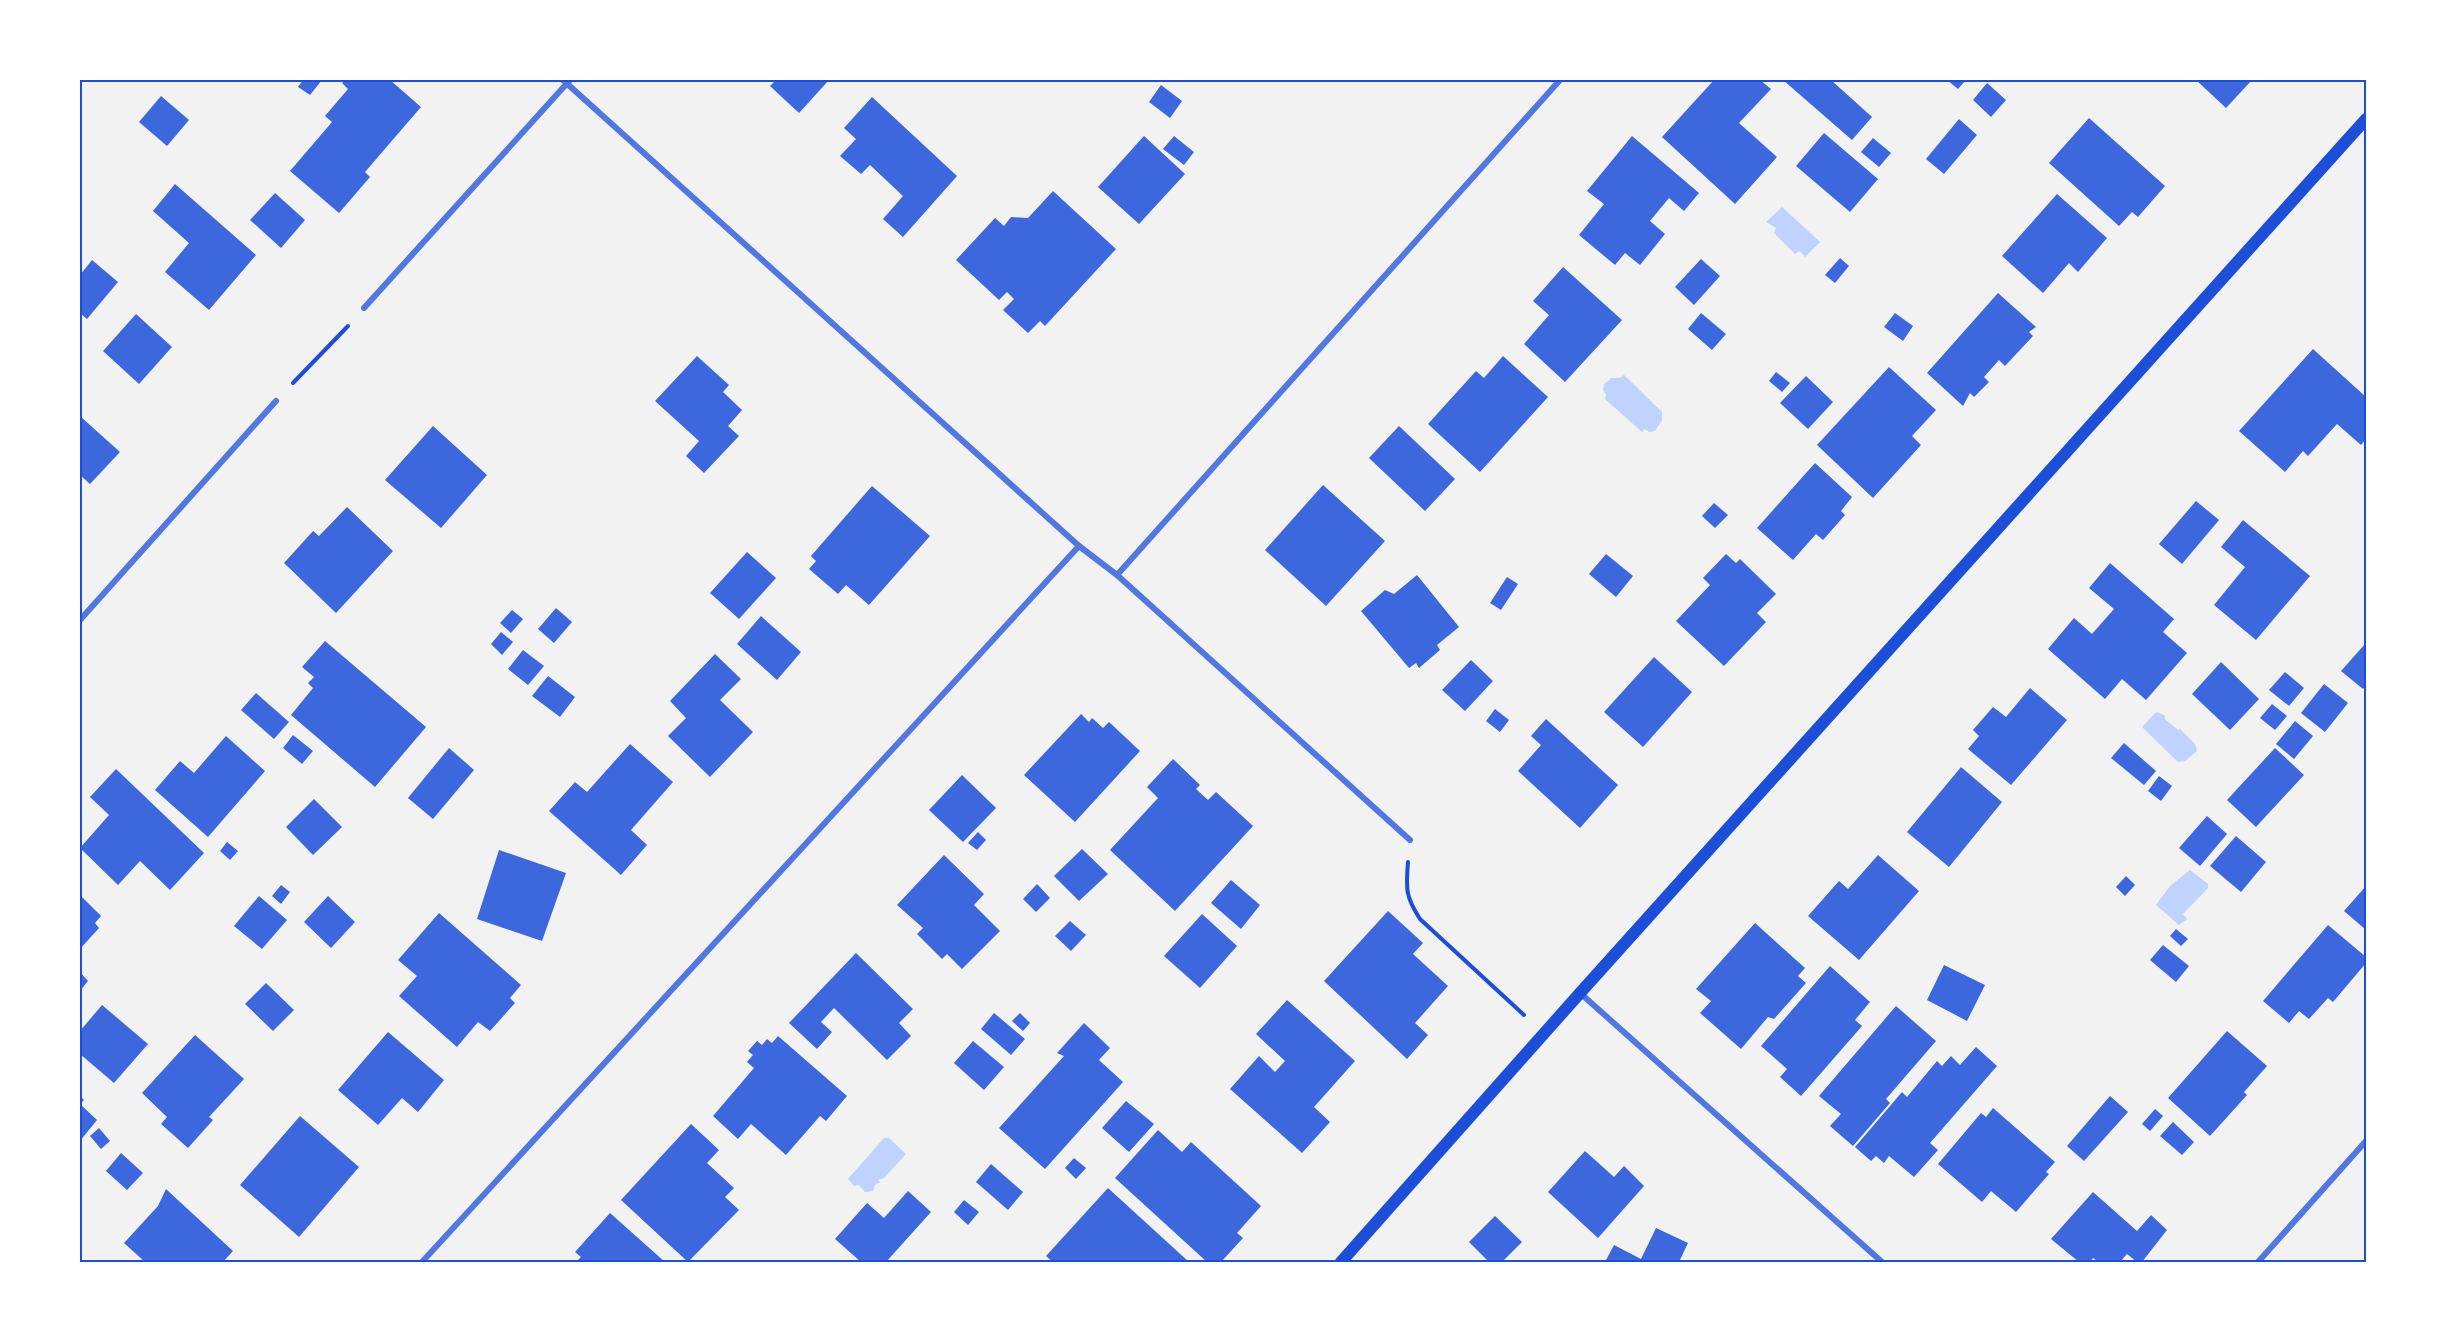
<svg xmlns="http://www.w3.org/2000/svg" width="2446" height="1342" font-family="Rubik,sans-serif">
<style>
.water{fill:#bfd3fe}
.building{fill:#3d67dc}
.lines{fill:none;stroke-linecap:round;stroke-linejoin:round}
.path{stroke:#1d4ed8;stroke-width:4}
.minor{stroke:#5277de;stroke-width:6}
.secondary{stroke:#1d4ed8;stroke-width:12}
.neatline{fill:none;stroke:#1d4ed8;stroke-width:2}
</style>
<rect width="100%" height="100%" fill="#f2f2f2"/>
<g class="water">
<path d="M1782 207 1820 242 1805 257 1800 251 1795 254 1774 233 1776 228 1766 222Z"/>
<path d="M1624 375 1662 412V420L1655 431 1649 432 1645 429 1642 432 1605 399 1606 394 1603 390 1604 384 1612 378H1619Z"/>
<path d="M2158 712 2165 716V719L2178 730 2180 729 2195 744 2197 751 2185 761 2178 762 2142 727 2155 713Z"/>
<path d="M2190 870 2208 884V888L2183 914 2187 919 2179 925 2156 905 2170 886Z"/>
<path d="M884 1138H889L906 1154 884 1178 878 1180 880 1182 875 1185 873 1191 865 1192 859 1185 854 1186 848 1179Z"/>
</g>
<g class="building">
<path d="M303 80H322L310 95 298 87Z"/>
<path d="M345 80H390L421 107 365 172 370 177 339 213 290 171 332 122 325 116 348 89 342 83Z"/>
<path d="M776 80H829L799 113 770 86Z"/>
<path d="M1714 80H1760L1771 89 1739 123 1777 157 1735 204 1662 137Z"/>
<path d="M1783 80H1831L1872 117 1852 140Z"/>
<path d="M1947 80H1966L1958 89Z"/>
<path d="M2196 80H2252L2226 108Z"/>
<path d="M1987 83 2006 100 1991 117 1973 100Z"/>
<path d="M1161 85 1182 101 1170 118 1149 102Z"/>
<path d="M161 96 189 120 167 146 139 122Z"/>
<path d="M872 97 957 176 903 237 883 219 903 196 870 165 861 174 840 156 856 139 844 128Z"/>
<path d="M2089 118 2165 186 2138 217 2132 212 2119 226 2049 163Z"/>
<path d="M1959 119 1977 135 1944 174 1926 159Z"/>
<path d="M1824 133 1878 179 1850 212 1796 166Z"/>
<path d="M1144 136 1185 174 1139 224 1098 187Z"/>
<path d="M1174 136 1194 152 1184 165 1163 149Z"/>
<path d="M1632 136 1699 193 1684 211 1669 198 1650 221 1665 234 1640 265 1625 253 1615 265 1579 235 1604 204 1587 191Z"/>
<path d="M1873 138 1891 153 1879 167 1861 152Z"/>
<path d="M175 184 256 255 209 310 165 272 189 243 153 211Z"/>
<path d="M1053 191 1116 249 1045 326 1040 321 1028 333 1003 310 1014 299 1007 292 999 300 956 260 995 218 1004 226 1011 217 1028 218Z"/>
<path d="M275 193 305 220 281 248 250 220Z"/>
<path d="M2057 194 2107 238 2078 272 2069 263 2043 293 2002 256Z"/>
<path d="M1840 258 1849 266 1835 283 1825 275Z"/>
<path d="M1701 259 1720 276 1694 305 1675 287Z"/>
<path d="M92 260 118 282 87 319 80 313V275Z"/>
<path d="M1563 267 1622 320 1565 382 1524 344 1549 315 1533 301Z"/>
<path d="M1998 293 2036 327 2029 332 2033 336 2005 366 1999 360 1984 377 1989 382 1974 397 1970 393 1963 406 1927 373Z"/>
<path d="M1701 313 1726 334 1712 350 1688 329Z"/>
<path d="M1895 313 1913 326 1903 341 1884 327Z"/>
<path d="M136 314 172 347 139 384 103 351Z"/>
<path d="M2313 349 2366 397V439L2361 445 2337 424 2308 456 2303 451 2285 472 2239 431Z"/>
<path d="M697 356 729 385 723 392 742 410 728 426 739 436 704 473 686 456 699 441 655 401Z"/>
<path d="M1503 356 1548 397 1480 472 1428 424 1476 371 1484 378Z"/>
<path d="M1889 367 1936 410 1912 436 1921 445 1873 498 1817 445Z"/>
<path d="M1776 372 1790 383 1782 392 1769 381Z"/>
<path d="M1806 376 1833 402 1808 429 1780 403Z"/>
<path d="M81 417 120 452 90 484 80 475Z"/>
<path d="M433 426 487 475 441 528 385 480Z"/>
<path d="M1399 426 1455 479 1425 511 1369 458Z"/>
<path d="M1815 463 1852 497 1841 511 1845 515 1823 540 1816 534 1793 560 1757 528Z"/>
<path d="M1323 485 1385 541 1326 606 1265 550Z"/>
<path d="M872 486 930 536 869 605 846 585 838 594 809 569 816 561 811 556Z"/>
<path d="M2196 501 2219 520 2182 564 2159 544Z"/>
<path d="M1714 503 1728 515 1715 528 1702 516Z"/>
<path d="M347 507 393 551 336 613 284 563 313 531 319 536Z"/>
<path d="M2243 520 2310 576 2256 640 2214 605 2245 567 2221 547Z"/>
<path d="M747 552 776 578 739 619 710 593Z"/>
<path d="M1606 554 1633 576 1616 597 1589 574Z"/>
<path d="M1726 554 1736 563 1740 559 1776 594 1757 613 1766 622 1724 666 1676 621 1710 585 1703 578Z"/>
<path d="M2110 563 2174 619 2163 632 2187 653 2146 700 2122 679 2105 699 2048 649 2074 618 2092 634 2114 609 2089 588Z"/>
<path d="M1417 575 1459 627 1437 645 1440 650 1419 668 1416 663 1409 668 1361 611 1385 590 1394 594Z"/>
<path d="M1507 577 1518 584 1501 610 1490 603Z"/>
<path d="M556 608 572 622 554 643 538 629Z"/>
<path d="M512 610 523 619 511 633 500 623Z"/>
<path d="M761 616 801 652 777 680 737 644Z"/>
<path d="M501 632 513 642 502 655 491 644Z"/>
<path d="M325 641 426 727 375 787 291 715 313 688 308 683 314 677 302 667Z"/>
<path d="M2365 644 2366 685 2363 689 2341 671Z"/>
<path d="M523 650 544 666 528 685 508 669Z"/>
<path d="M715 654 741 679 720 700 753 732 710 777 668 736 686 718 670 701Z"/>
<path d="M1654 657 1692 692 1643 747 1604 712Z"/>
<path d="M1471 660 1493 681 1465 711 1442 690Z"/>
<path d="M2221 662 2259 699 2230 730 2192 694Z"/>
<path d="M2285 672 2304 688 2289 706 2269 690Z"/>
<path d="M548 676 575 697 560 717 532 696Z"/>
<path d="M2324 684 2348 703 2325 732 2301 713Z"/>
<path d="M2030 688 2067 720 2011 785 1968 749 1979 736 1973 730 1993 707 2006 717Z"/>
<path d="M256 693 289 722 274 739 241 710Z"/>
<path d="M2272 704 2287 716 2275 730 2260 718Z"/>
<path d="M1495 709 1509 720 1500 732 1486 721Z"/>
<path d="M1081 714 1089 722 1092 718 1103 728 1109 722 1140 751 1075 822 1024 775Z"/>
<path d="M1546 719 1618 785 1580 828 1518 771 1541 745 1531 736Z"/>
<path d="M2295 721 2313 736 2294 759 2276 744Z"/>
<path d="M293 735 313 751 302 764 283 748Z"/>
<path d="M226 736 265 771 208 837 155 790 180 761 194 773Z"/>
<path d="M2124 743 2156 771 2144 785 2111 758Z"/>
<path d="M630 744 673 782 631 830 647 845 621 875 549 811 575 782 587 792Z"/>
<path d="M449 748 474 770 433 819 408 798Z"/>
<path d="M2275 748 2304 775 2256 827 2227 800Z"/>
<path d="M1173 759 1200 785 1196 789 1208 800 1216 792 1253 826 1175 911 1110 850 1158 798 1147 787Z"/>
<path d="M1961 767 2002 802 1949 867 1907 832Z"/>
<path d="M116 769 204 853 170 890 140 861 118 885 80 848 109 815 90 797Z"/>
<path d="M962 775 996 808 963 842 929 810Z"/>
<path d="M2159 776 2172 786 2161 801 2148 791Z"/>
<path d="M314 799 342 827 313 855 286 827Z"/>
<path d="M2207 816 2227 834 2200 866 2179 848Z"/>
<path d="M978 832 986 840 977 850 968 843Z"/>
<path d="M2236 836 2266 862 2241 892 2210 866Z"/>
<path d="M227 842 238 851 230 860 220 851Z"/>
<path d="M1082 849 1108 874 1079 901 1054 876Z"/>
<path d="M499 850 566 873 542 941 477 919Z"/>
<path d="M944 855 984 894 974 905 1000 931 962 969 947 954 942 959 917 934 923 928 897 905Z"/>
<path d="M1878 855 1919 891 1859 960 1808 916 1839 881 1848 889Z"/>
<path d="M2126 876 2135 885 2125 896 2116 887Z"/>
<path d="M1231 880 1260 905 1241 929 1211 903Z"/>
<path d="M1037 884 1050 898 1036 912 1023 899Z"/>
<path d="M281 885 290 892 281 904 272 896Z"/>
<path d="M2366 886V930L2344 911Z"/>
<path d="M80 895 101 916 95 923 99 928 80 949Z"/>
<path d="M259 896 287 920 262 949 234 926Z"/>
<path d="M328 896 355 922 331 948 304 922Z"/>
<path d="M1388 911 1423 943 1413 954 1448 986 1415 1023 1428 1035 1407 1059 1324 981Z"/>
<path d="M439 913 521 985 510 998 515 1003 490 1031 478 1022 457 1047 399 996 417 976 398 960Z"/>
<path d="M1202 914 1237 946 1200 988 1164 956Z"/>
<path d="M1070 921 1086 935 1071 951 1055 936Z"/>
<path d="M1755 923 1805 968 1798 976 1806 983 1774 1019 1768 1017 1741 1049 1700 1013 1711 1001 1696 989Z"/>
<path d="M2328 925 2366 957V963L2333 1002 2328 998 2309 1019 2299 1011 2289 1023 2263 1001Z"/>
<path d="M2176 929 2188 939 2181 946 2170 936Z"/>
<path d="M2163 945 2189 966 2176 982 2150 960Z"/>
<path d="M856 953 913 1009 899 1023 911 1036 887 1060 834 1008 821 1022 832 1032 817 1049 789 1023Z"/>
<path d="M1944 965 1985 985 1967 1021 1927 1000Z"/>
<path d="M1830 966 1870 1002 1855 1020 1862 1026 1801 1096 1780 1077 1787 1069 1761 1046Z"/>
<path d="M80 972 88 981 80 991Z"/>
<path d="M266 983 294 1010 273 1031 245 1004Z"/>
<path d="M1287 1000 1355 1061 1314 1107 1330 1122 1302 1153 1230 1089 1259 1056 1275 1072 1285 1061 1256 1034Z"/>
<path d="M102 1005 148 1044 114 1083 80 1054V1031Z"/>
<path d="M1896 1006 1936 1041 1886 1099 1890 1103 1853 1146 1830 1126 1841 1114 1819 1096Z"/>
<path d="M994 1013 1025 1039 1011 1055 981 1029Z"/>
<path d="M1020 1013 1030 1023 1023 1031 1012 1021Z"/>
<path d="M1084 1023 1110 1048 1099 1060 1123 1082 1045 1169 999 1128 1064 1056 1057 1053Z"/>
<path d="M2227 1031 2267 1066 2244 1092 2247 1095 2210 1136 2168 1098Z"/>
<path d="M388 1032 444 1080 418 1112 402 1098 378 1125 338 1090Z"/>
<path d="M195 1035 244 1079 209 1117 213 1120 188 1148 161 1124 167 1117 142 1093Z"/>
<path d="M778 1036 847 1096 826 1121 820 1116 786 1155 751 1124 738 1139 713 1116 754 1068 747 1062 753 1055 748 1051 757 1041 762 1045 767 1039 772 1043Z"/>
<path d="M973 1041 1004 1067 984 1090 954 1063Z"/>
<path d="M1976 1047 1997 1066 1930 1143 1938 1150 1914 1177 1889 1156 1884 1163 1876 1156 1871 1161 1855 1147 1902 1092 1907 1097 1937 1061 1942 1066 1951 1056 1960 1065Z"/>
<path d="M80 1096 84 1100 80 1104 97 1120 80 1141Z"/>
<path d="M2110 1096 2128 1112 2084 1161 2067 1146Z"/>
<path d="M1126 1101 1154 1124 1129 1152 1102 1128Z"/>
<path d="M1993 1108 2055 1162 2046 1172 2049 1174 2016 1212 1991 1191 1982 1202 1938 1164 1981 1113 1986 1117Z"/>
<path d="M2155 1109 2163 1116 2150 1131 2142 1124Z"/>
<path d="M300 1116 359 1167 299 1237 240 1185Z"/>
<path d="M2173 1122 2194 1142 2182 1155 2160 1136Z"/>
<path d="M691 1124 719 1150 707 1163 734 1188 725 1197 739 1210 688 1262 621 1200Z"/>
<path d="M99 1128 110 1141 101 1149 90 1136Z"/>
<path d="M1158 1130 1182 1152 1191 1142 1261 1206 1237 1233 1243 1238 1221 1262H1207L1115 1178Z"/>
<path d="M1585 1151 1614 1177 1624 1166 1644 1186 1598 1238 1548 1192Z"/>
<path d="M121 1153 143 1173 127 1190 106 1171Z"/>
<path d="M1074 1158 1086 1168 1076 1179 1065 1168Z"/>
<path d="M991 1164 1023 1192 1008 1210 976 1182Z"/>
<path d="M1108 1188 1189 1262H1053L1046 1256Z"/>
<path d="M166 1189 233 1251 223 1262H145L124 1243 158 1206Z"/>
<path d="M908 1191 931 1212 886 1262H861L835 1239 867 1203 884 1218Z"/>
<path d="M2093 1192 2137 1231 2151 1215 2167 1230 2142 1262H2137L2127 1254 2120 1262H2099L2093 1258 2090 1262H2079L2051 1239Z"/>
<path d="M964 1200 979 1212 968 1225 954 1212Z"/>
<path d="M610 1213 665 1262H576L581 1257 575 1252Z"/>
<path d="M1495 1216 1522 1242 1502 1262H1489L1469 1242Z"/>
<path d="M1656 1228 1688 1243 1679 1262H1605L1614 1245 1641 1259Z"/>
</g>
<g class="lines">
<g class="path">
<path d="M293 383 348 326"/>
<path d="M1408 862C1406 888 1405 896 1420 919L1524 1015"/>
</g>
<g class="minor">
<path d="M563 80 1079 546 1117 575 1410 840"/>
<path d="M364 308 570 80"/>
<path d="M1117 575 1560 80"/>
<path d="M80 620 276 401"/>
<path d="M1580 993 1882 1262"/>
<path d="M422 1262 1079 546"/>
<path d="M2258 1262 2366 1141"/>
</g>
<path class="secondary" d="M1341 1262 1580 993 2366 119"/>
</g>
<rect width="2446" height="1342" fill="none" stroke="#ffffff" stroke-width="162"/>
<rect x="81" y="81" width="2284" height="1180" class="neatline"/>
</svg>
